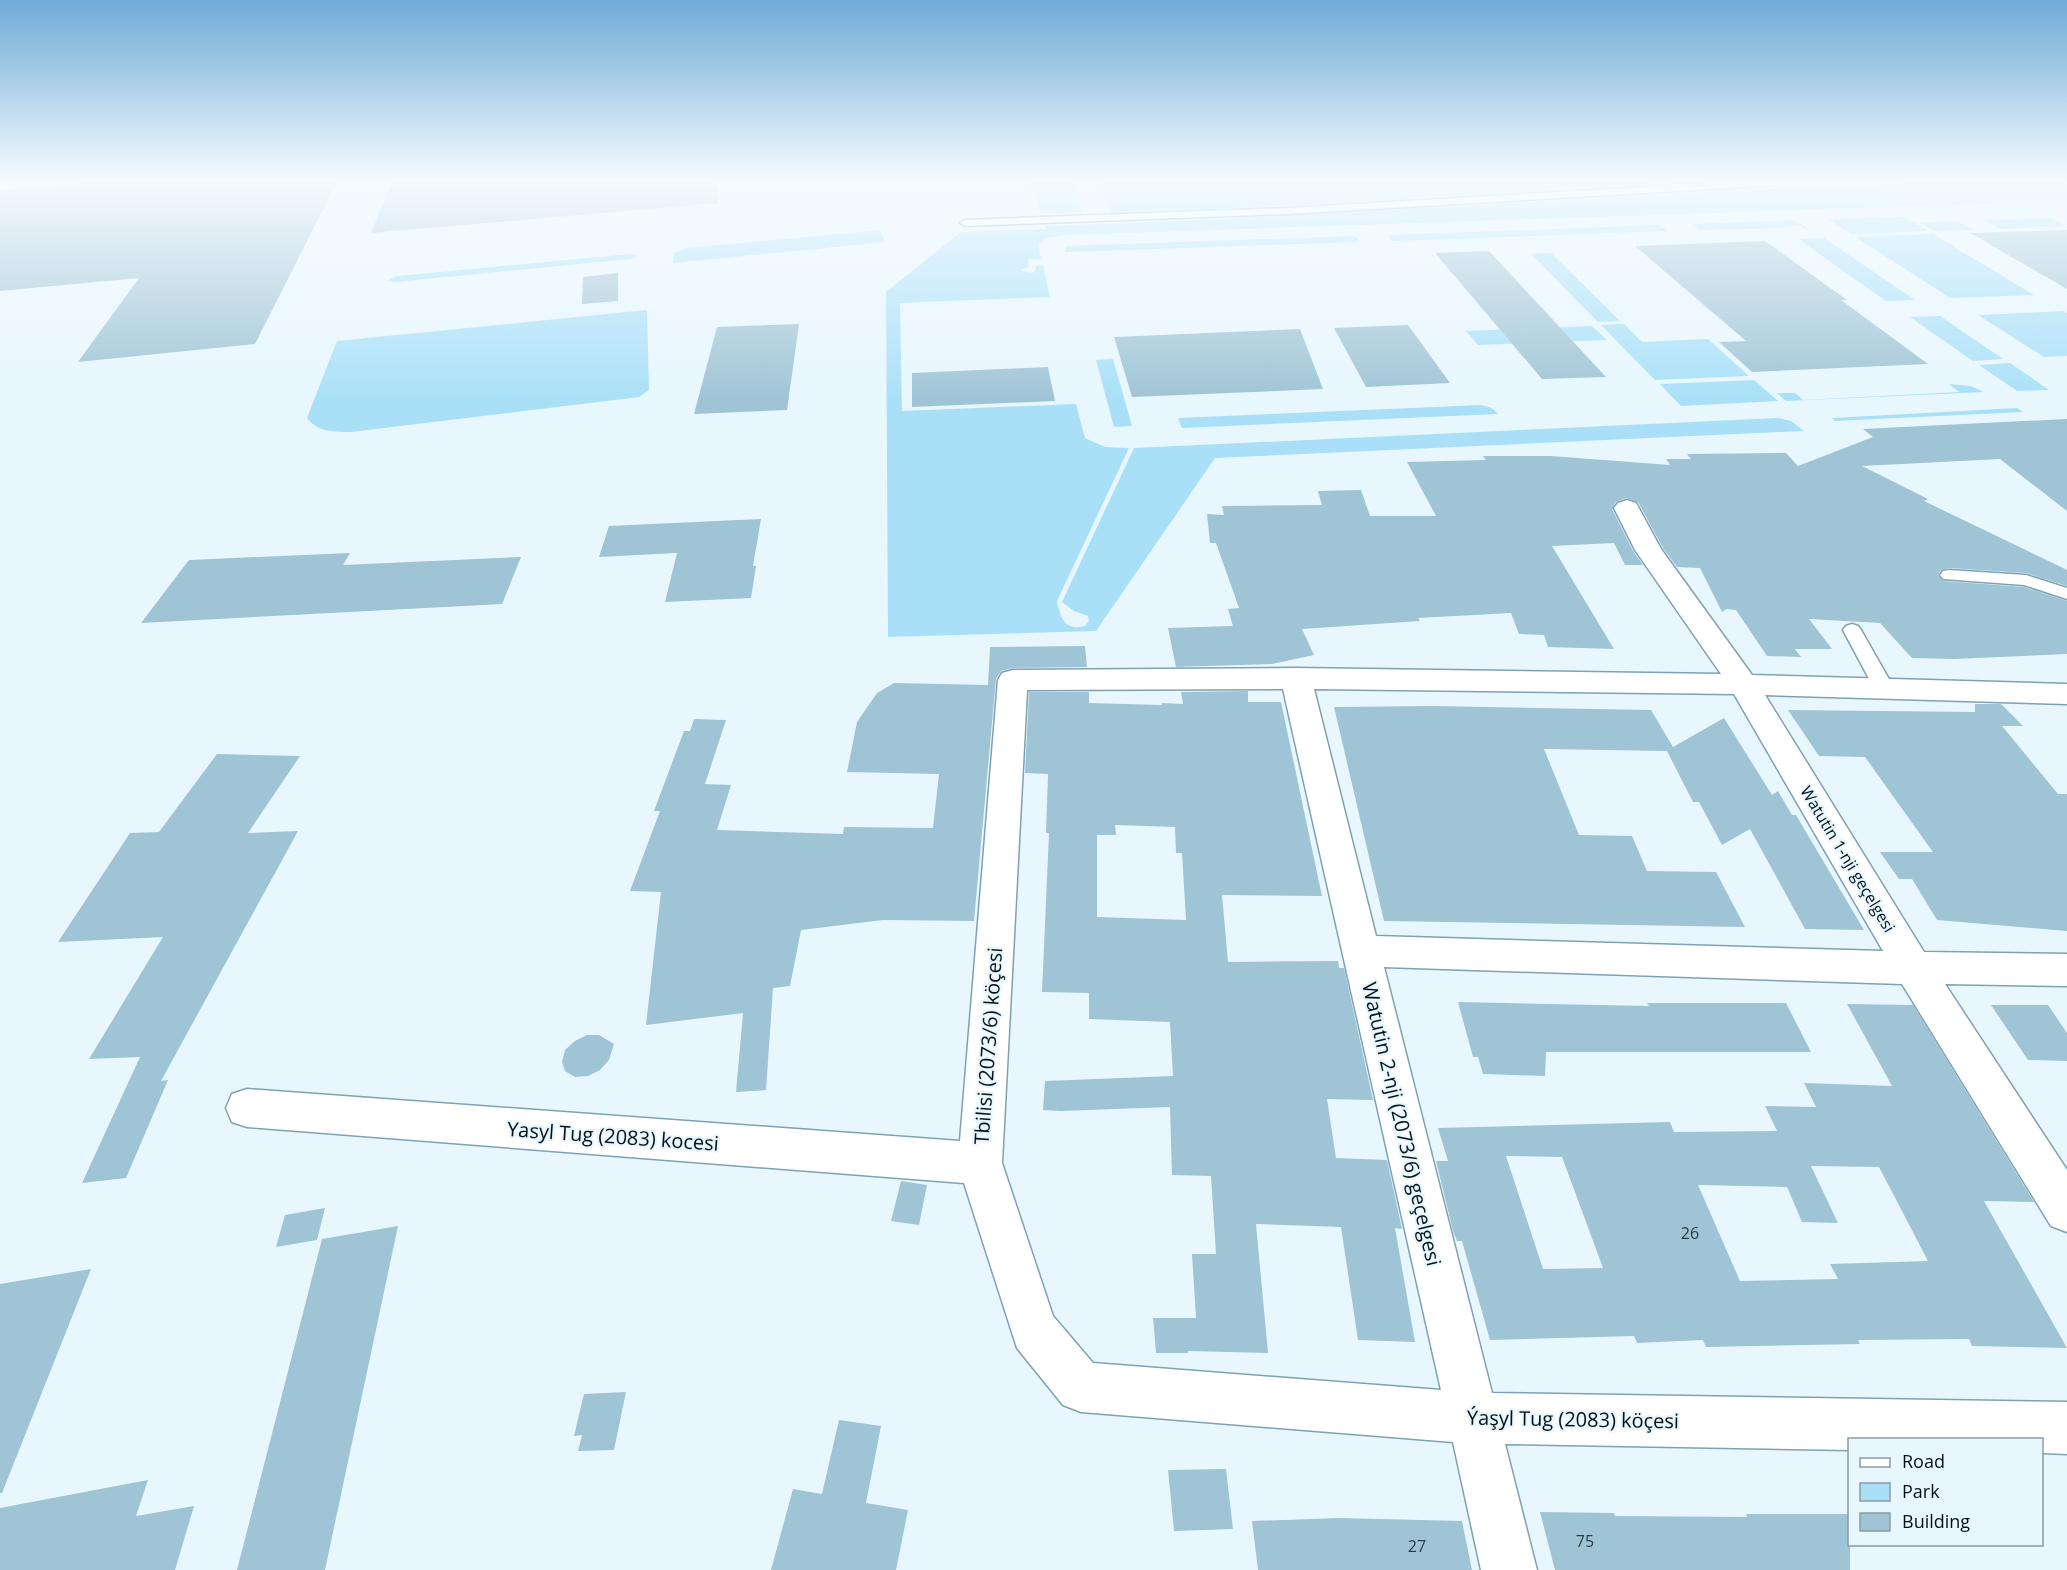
<svg xmlns="http://www.w3.org/2000/svg" width="2067" height="1570" font-family="'Open Sans',sans-serif">
<style>
.green{fill:#a9e0f8}
.building{fill:#9fc4d5;fill-rule:evenodd}
.lines{fill:none;stroke-linecap:round;stroke-linejoin:round}
.service-casing{stroke:#7ea2b2;stroke-width:3}
.minor-casing{stroke:#7ea2b2;stroke-width:3}
.service{fill:#fff;fill-rule:evenodd}
.minor{fill:#fff;fill-rule:evenodd}
.labels{text-anchor:middle;dominant-baseline:central;stroke-width:4.5;stroke-linejoin:round;paint-order:stroke}
.street-label{font-size:16px;fill:#041117;stroke:#e8f7fe}
.near-number-label{font-size:16px;fill:#2b3e46}
.near-street-label{font-size:20px;fill:#041117;stroke:#e8f7fe}
</style>
<rect width="100%" height="100%" fill="#e8f7fe"/>
<g class="green">
<path d="M1029 182H1073L1082 212 1041 213Z"/>
<path d="M1100 182H1671L1281 206 1111 213Z"/>
<path d="M1939 182H2067V201L1064 235 1046 238 1038 244 1041 259H1028L1029 267 1020 270 1031 273 1036 270 1035 266 1043 265 1050 297 900 303 902 411 1076 404 1085 438 1105 447 1129 448 1057 601C1061 619 1065 631 1085 626L1089 621 1088 616 1074 611 1062 602 1134 448 1778 418 1791 421 1804 431 1215 458 1096 631 888 637 886 292 961 232 1046 229 1045 226C1343 216 1641 192 1939 182Z"/>
<path d="M1904 217 1928 231 1851 234 1828 219Z"/>
<path d="M2050 218 2066 226 1999 229 1984 220Z"/>
<path d="M1795 220 1816 235 1799 225 1782 228 1701 230 1693 224Z"/>
<path d="M1957 221 1972 230 1934 231 1919 222Z"/>
<path d="M1659 225 1667 231 1393 241 1388 235Z"/>
<path d="M880 230 885 242 673 263 674 253 686 248Z"/>
<path d="M1933 234 2034 295 1950 298 1856 237Z"/>
<path d="M1355 236 1360 242 1066 252 1065 246Z"/>
<path d="M1824 238 1915 300 1886 301 1798 239Z"/>
<path d="M1551 253 1620 321 1598 322 1531 254Z"/>
<path d="M630 254 638 256 630 259 395 282 387 281 397 276Z"/>
<path d="M647 310 649 390 639 397 351 432C334 432 317 432 307 418L337 341Z"/>
<path d="M2064 311 2067 313V356L2044 357 1978 315Z"/>
<path d="M1940 316 2003 359 1973 361 1910 317Z"/>
<path d="M1624 324 1642 342 1708 339 1749 376 1655 380 1601 325Z"/>
<path d="M1592 326 1607 340 1478 345 1466 331Z"/>
<path d="M1113 359 1132 426 1114 427 1096 360Z"/>
<path d="M2010 363 2049 390 2017 391 1979 365Z"/>
<path d="M1754 380 1778 401 1681 406 1660 384Z"/>
<path d="M1949 384 1971 386 1984 392 1786 401 1777 393H1795L1803 400 1959 392Z"/>
<path d="M1481 405 1492 408 1498 414 1182 428 1178 418Z"/>
<path d="M2017 408 2023 412 1835 421 1832 418Z"/>
</g>
<g class="building">
<path d="M98 182H337L255 344 78 362 139 278 0 291V190Z"/>
<path d="M392 182H717L718 203 371 233Z"/>
<path d="M2067 230V289L1970 233Z"/>
<path d="M1765 241 1847 300H1841L1928 364 1752 372 1719 342 1746 341 1635 246Z"/>
<path d="M1489 251 1606 377 1542 379 1435 253Z"/>
<path d="M618 273V301L582 304 583 277Z"/>
<path d="M799 324 787 410 694 414 717 327Z"/>
<path d="M1408 325 1450 383 1366 387 1334 328Z"/>
<path d="M1300 329 1323 389 1132 397 1114 337Z"/>
<path d="M1048 367 1055 401 912 407V373Z"/>
<path d="M2067 419V511L2000 459 1862 466 1928 499 1924 501 2067 570V586L2026 573 1949 568 1941 570 1938 575 1943 581 2024 587 2067 601V654L1954 659 1912 658 1880 623 1809 619 1832 649H1795L1801 657 1767 656 1736 610 1726 609 1722 612 1700 568 1677 567 1663 548 1638 502 1626 498 1616 502 1612 509 1633 551 1643 565H1625L1614 543 1552 546 1614 649 1548 647 1544 635 1519 634 1511 613 1418 618 1420 621 1302 629 1314 655 1272 664 1176 667 1168 628 1233 626 1228 609 1239 608 1216 543H1210L1207 514 1224 515 1222 506 1322 505 1318 491 1361 490 1370 516H1436L1407 462 1486 460 1483 456H1551L1670 465 1666 459H1691L1687 454 1786 453 1798 466 1873 437 1863 429Z"/>
<path d="M761 519 753 566H756L751 598 665 602 677 553 599 557 609 526Z"/>
<path d="M350 553 343 565 521 557 502 604 141 623 189 560Z"/>
<path d="M1085 646 1087 667 1013 668 1001 671 996 679 974 921 883 920 801 930 790 986 773 988 766 1090 736 1092 743 1013 646 1025 661 892 630 891 660 811H654L684 731H690L694 719 726 720 705 784 731 785 717 830 843 834 844 827 933 828 939 774 847 772 857 722 877 693 894 683 988 685 990 647Z"/>
<path d="M1248 691V702H1281L1322 896 1222 895 1228 962 1338 961 1339 968H1344L1373 1100 1327 1099 1336 1158 1387 1160 1402 1229 1395 1228 1415 1342 1358 1340 1341 1227 1256 1224 1268 1353 1188 1351V1353H1156L1153 1318H1196L1192 1254H1216L1211 1176 1172 1175 1170 1107 1061 1111 1043 1110 1045 1081 1173 1076 1170 1022 1089 1019V993L1042 992 1049 833H1046L1048 774 1025 773 1029 692H1089V703L1162 705V703L1183 704 1181 692ZM1115 825 1175 827 1176 853H1182L1186 920 1097 917V835H1116Z"/>
<path d="M1975 704H2001L2023 726H2002L2058 794H2067V931L1937 920 1912 879H1899L1880 852H1933L1865 757 1819 756 1788 710 1975 712Z"/>
<path d="M1434 706 1651 710 1673 747 1724 718 1772 795 1778 791 1792 815H1796L1864 930 1805 929 1750 829 1722 845 1699 802H1693L1667 751 1544 749 1579 835 1632 836 1647 871 1716 872 1745 927 1384 921 1334 707Z"/>
<path d="M217 754 300 756 248 833 298 831 161 1081 168 1080 126 1178 82 1183 140 1057 89 1059 163 937 58 942 130 833 159 832Z"/>
<path d="M1458 1002 1649 1006 1647 1003H1786L1811 1052H1546L1545 1076 1483 1074 1478 1057H1473Z"/>
<path d="M1847 1004 1913 1005 2034 1202 1984 1201 2067 1348 1972 1346 1969 1339 1858 1340 1860 1344 1706 1347 1703 1340 1637 1343 1634 1336 1490 1340 1462 1241H1457L1453 1231 1436 1161H1448L1438 1128 1670 1122 1674 1132 1777 1131 1765 1106 1816 1107 1804 1083 1892 1086ZM1506 1156 1562 1157 1603 1268 1543 1269ZM1811 1166 1879 1167 1928 1261 1830 1264 1838 1279 1740 1281 1698 1185 1787 1187 1802 1222 1838 1223Z"/>
<path d="M1991 1005H2048L2067 1033V1061L2028 1060Z"/>
<path d="M587 1035H599L614 1044 609 1060 600 1070 588 1076 575 1077 565 1071 562 1062 565 1050 575 1041Z"/>
<path d="M901 1181 927 1185 919 1225 891 1221Z"/>
<path d="M325 1208 317 1240 276 1247 285 1215Z"/>
<path d="M398 1226 325 1570H237L322 1239Z"/>
<path d="M91 1269 2 1493H0V1284Z"/>
<path d="M626 1392 614 1450 578 1451 582 1435 574 1436 584 1394Z"/>
<path d="M839 1420 881 1426 866 1503 908 1510 896 1570H771L793 1489 822 1494Z"/>
<path d="M1226 1469 1233 1529 1174 1531 1168 1470Z"/>
<path d="M148 1480 136 1516 194 1506 175 1570H0V1508Z"/>
<path d="M1540 1512 1614 1513 1615 1516 1747 1517 1746 1514H1850V1570H1555Z"/>
<path d="M1339 1518 1462 1521 1472 1570H1258L1252 1521Z"/>
</g>
<g class="lines">
<defs>
<g id="service">
<path d="M1727 182H1786L1781 185 1287 214 965 226 960 223 965 220 1287 208Z"/>
<path d="M1949 570 2026 575 2067 588V599L2024 585 1943 579 1940 575 1943 571Z"/>
<path d="M1852 624 1858 626 1861 630 1894 688 1891 692 1884 694 1877 692 1874 688 1843 630 1846 626Z"/>
</g>
<path id="minor" d="M1627 500 1636 503 1661 549 1752 675 2067 684V704L1765 695 1924 952 2067 954V986L1945 984 2067 1170V1232L2051 1226 1902 984 1384 967 1492 1393 2067 1402V1454L2042 1453V1440H1850V1450L1505 1444 1537 1570H1481L1453 1442 1081 1412 1063 1405 1017 1348 964 1183 247 1127 232 1122 226 1108 232 1094 247 1089 960 1141 998 680 1002 673 1013 670 1296 668 1721 674 1635 550 1614 508 1618 503ZM1283 689 1441 1390 1093 1363 1053 1316 1002 1163 1027 690ZM1314 689 1734 694 1883 951 1376 936Z"/>
</defs>
<use href="#service" class="service-casing"/>
<use href="#minor" class="minor-casing"/>
<use href="#service" class="service"/>
<use href="#minor" class="minor"/>
</g>
<linearGradient id="sky" x2="0" y2="1"><stop stop-color="#6fabd6"/><stop offset="0.45" stop-color="#f5fbff"/><stop offset="1" stop-color="#f5fbff" stop-opacity="0"/></linearGradient>
<rect width="2067" height="402" fill="url(#sky)"/>
<g class="labels">
<g class="street-label">
<text transform="translate(1848 859) rotate(59)">Watutin 1-nji geçelgesi</text>
</g>
<g class="near-number-label">
<text x="1690" y="1233">26</text>
<text x="1585" y="1541">75</text>
<text x="1417" y="1546">27</text>
</g>
<g class="near-street-label">
<text transform="translate(988 1046) rotate(-86)">Tbilisi (2073/6) köçesi</text>
<text transform="translate(1402 1124) rotate(77)">Watutin 2-nji (2073/6) geçelgesi</text>
<text transform="translate(613 1136) rotate(4)">Yasyl Tug (2083) kocesi</text>
<text transform="translate(1573 1419) rotate(1)">Ýaşyl Tug (2083) köçesi</text>
</g>
</g>
<rect x="1848" y="1438" width="195" height="108" fill="#e8f7fe" stroke="#8d9ba2" stroke-width="1.5"/>
<rect x="1860" y="1458" width="30" height="9" fill="#ffffff" stroke="#8d9ba2" stroke-width="1.5"/>
<text x="1902" y="1468" font-size="18" fill="#041117">Road</text>
<rect x="1860" y="1483" width="30" height="18" fill="#a9e0f8" stroke="#8d9ba2" stroke-width="1.5"/>
<text x="1902" y="1498" font-size="18" fill="#041117">Park</text>
<rect x="1860" y="1513" width="30" height="18" fill="#9fc4d5" stroke="#8d9ba2" stroke-width="1.5"/>
<text x="1902" y="1528" font-size="18" fill="#041117">Building</text>
</svg>
